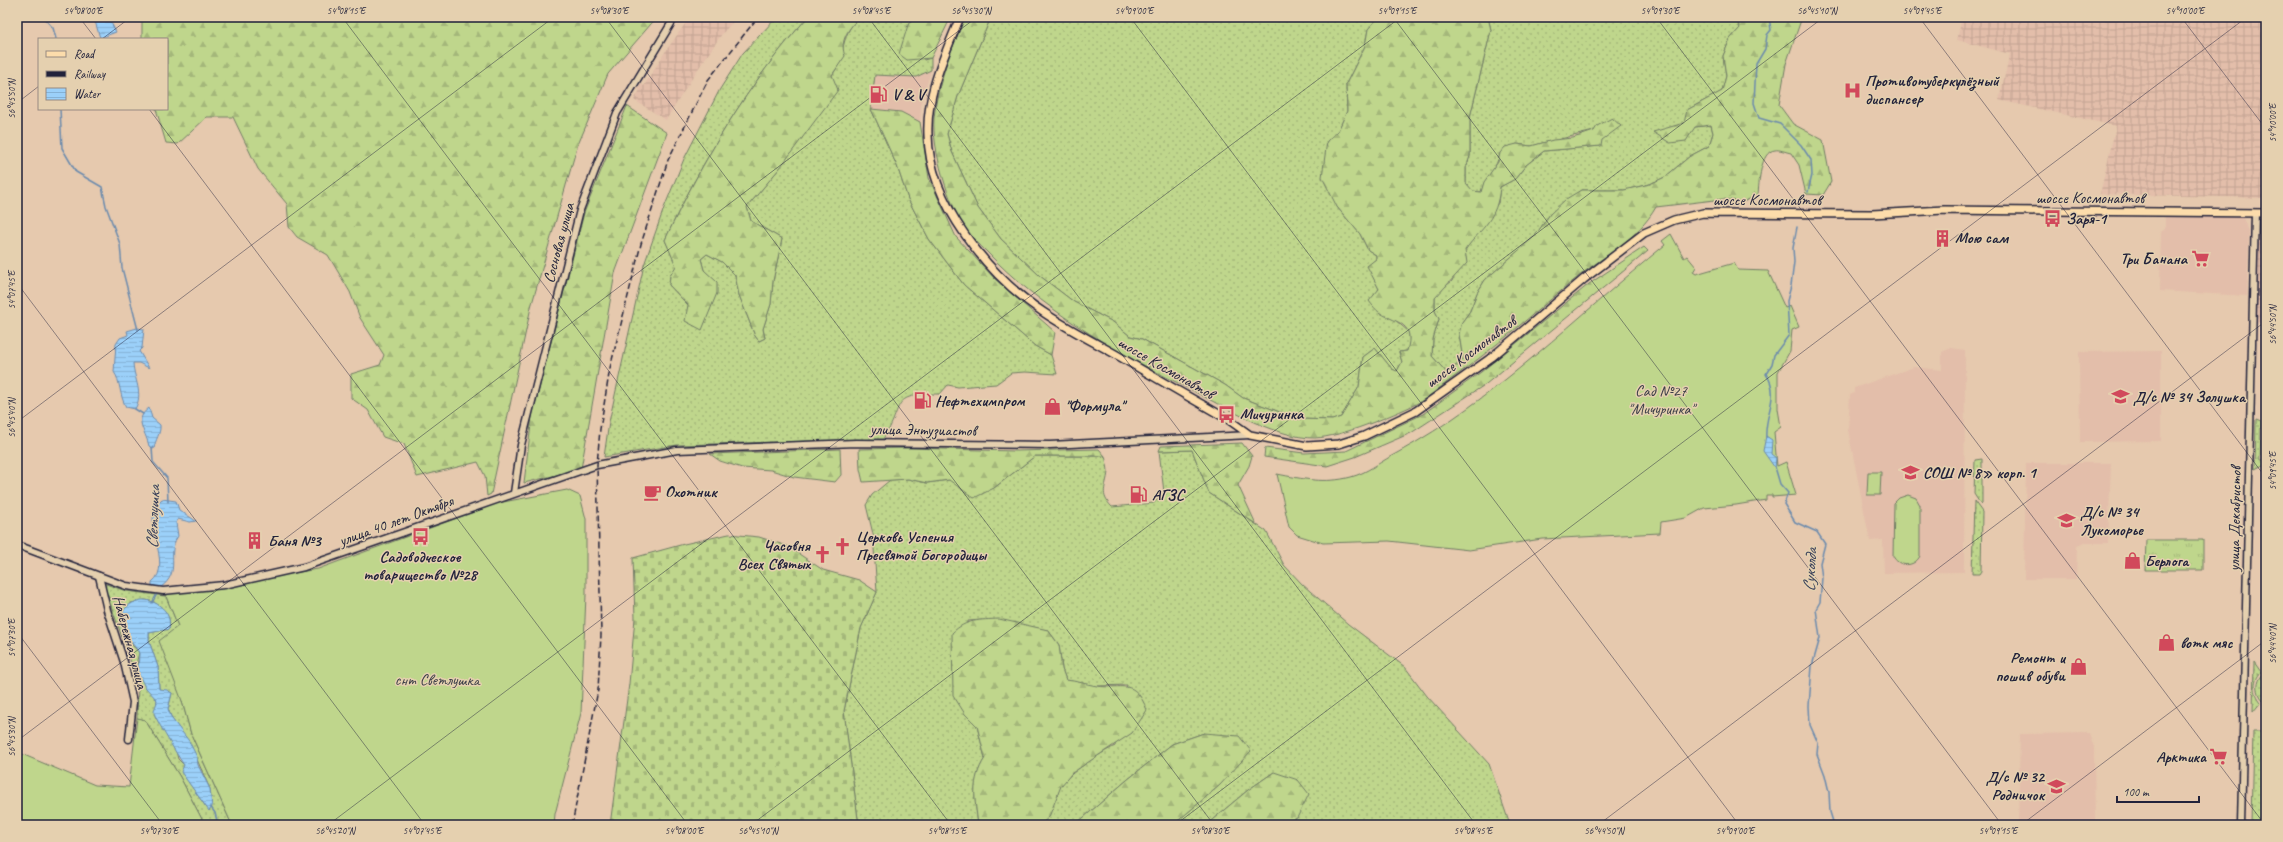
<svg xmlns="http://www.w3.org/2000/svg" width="2283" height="842" font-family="Caveat,sans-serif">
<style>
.built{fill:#e3beaa}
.industrial{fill:url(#industrial-grid)}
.grass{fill:url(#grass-dots);stroke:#707c64;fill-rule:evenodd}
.forest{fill:url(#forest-firs);stroke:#707c64}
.cemetery{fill:url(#cemetery-stones);stroke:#707c64}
.park{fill:url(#park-tufts);stroke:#707c64}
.garden{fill:#bfd68c;stroke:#707c64}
.water{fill:url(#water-rules);stroke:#6b8aad}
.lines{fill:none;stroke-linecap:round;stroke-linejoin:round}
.stream{stroke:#6b8aad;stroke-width:1.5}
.secondary-casing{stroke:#22223b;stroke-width:9}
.primary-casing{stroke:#22223b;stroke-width:10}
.secondary{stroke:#e5d0af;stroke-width:6}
.primary{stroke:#fcdcab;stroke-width:7}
.rail{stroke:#22223b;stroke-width:1.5;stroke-dasharray:6 3;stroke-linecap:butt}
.ticks{fill:none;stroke:#22223b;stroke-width:1;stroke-opacity:0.45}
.labels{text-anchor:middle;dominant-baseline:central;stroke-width:3;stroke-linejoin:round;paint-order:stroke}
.poi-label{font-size:16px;font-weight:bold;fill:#22223b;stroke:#e5d0af;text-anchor:start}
.street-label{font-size:16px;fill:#22223b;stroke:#e5d0af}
.park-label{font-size:16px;fill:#3a3d47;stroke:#e5d0af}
.water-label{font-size:17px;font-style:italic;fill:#343c58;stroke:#e5d0af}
.neatline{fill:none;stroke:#22223b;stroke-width:1.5}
.ticks-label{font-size:10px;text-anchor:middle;fill:#22223b}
</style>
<defs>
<pattern id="industrial-grid" width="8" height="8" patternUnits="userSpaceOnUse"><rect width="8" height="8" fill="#e3beaa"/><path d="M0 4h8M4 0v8" fill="none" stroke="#c2a393"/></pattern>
<pattern id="grass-dots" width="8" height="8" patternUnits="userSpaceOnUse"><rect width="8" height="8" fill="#bfd68c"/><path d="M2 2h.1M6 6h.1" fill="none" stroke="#a4b77a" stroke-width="1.8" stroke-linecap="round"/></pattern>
<pattern id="forest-firs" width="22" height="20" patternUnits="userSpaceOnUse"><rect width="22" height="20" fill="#bfd68c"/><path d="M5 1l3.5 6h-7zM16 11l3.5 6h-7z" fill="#a4b77a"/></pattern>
<pattern id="cemetery-stones" width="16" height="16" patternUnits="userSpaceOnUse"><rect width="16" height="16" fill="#bfd68c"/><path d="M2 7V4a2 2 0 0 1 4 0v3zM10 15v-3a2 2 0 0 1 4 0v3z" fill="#a4b77a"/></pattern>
<pattern id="park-tufts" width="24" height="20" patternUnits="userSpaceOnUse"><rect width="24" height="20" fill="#bfd68c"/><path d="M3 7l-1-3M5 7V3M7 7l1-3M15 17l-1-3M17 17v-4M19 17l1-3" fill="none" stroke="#a4b77a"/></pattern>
<pattern id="water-rules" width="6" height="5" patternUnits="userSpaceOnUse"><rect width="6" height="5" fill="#9bd0f9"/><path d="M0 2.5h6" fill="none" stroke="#85b2d6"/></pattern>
</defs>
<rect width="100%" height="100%" fill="#e6c9ae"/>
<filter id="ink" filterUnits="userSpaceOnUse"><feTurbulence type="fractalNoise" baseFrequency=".025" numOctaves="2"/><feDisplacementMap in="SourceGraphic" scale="8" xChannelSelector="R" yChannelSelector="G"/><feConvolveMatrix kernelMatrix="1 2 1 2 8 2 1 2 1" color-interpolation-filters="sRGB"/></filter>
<g filter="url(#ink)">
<g class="built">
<path d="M931 70 921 105 920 122 901 112 871 109 875 75 916 77Z"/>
<path d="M2165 214H2241L2245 220 2249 232 2247 296 2160 291 2161 232 2165 229Z"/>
<path d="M1951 348 1965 350 1964 572 1884 573 1883 540 1870 541 1848 430 1850 395 1854 393V388L1914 367 1942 370V352Z"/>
<path d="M2161 351V441L2080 442 2079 352Z"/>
<path d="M2026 463H2111L2108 543H2085L2077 546 2076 579H2024Z"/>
<path d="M2089 733 2094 747 2095 825H2018L2020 734Z"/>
</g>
<g class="industrial">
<path d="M690 17H737L722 34 696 72 666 120 634 100 640 90 638 89 641 84 644 86 665 52Z"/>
<path d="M1962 17H2266V198L2100 194 2116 126 1999 100 2010 54 1957 40Z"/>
<path d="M2259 217H2266V323H2255Z"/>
</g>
<g class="grass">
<path d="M777 17H808C750 81 701 162 665 240L677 266 670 276 669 285 688 305 717 283 704 270 701 259 707 254 722 262 735 275 739 295 755 336 759 341 765 338 763 329 771 304 773 281 782 239 751 221 747 207 779 169 832 75C846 59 839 39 855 22L852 17H913L908 25 924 60 931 58V70L916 77 875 75 871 109 897 166 908 199 929 239 964 285 1035 346 1051 355 1057 374 1025 372 1011 373 996 384 958 387 948 385 940 394C887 394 906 405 883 439L677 445 604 457 609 422 644 265 664 208 684 159 720 89 743 53Z"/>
<path d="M991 17H1379L1368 29 1365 46 1346 84 1347 111 1338 131 1327 141 1337 207 1360 234 1368 250 1376 255V259L1368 266 1379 289 1380 312 1394 319 1408 331 1410 341 1407 351 1399 352 1402 362 1397 371 1392 370 1375 348 1363 357 1359 387 1341 417 1333 420 1298 419 1243 398 1225 385 1142 339 1130 336 1113 322 1074 302 1040 276 1001 239 978 208 952 152 947 134 958 96Z"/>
<path d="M1488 17H1735L1740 28 1730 39 1723 56 1726 76 1722 91 1687 110 1695 127 1711 125 1713 133 1709 146 1690 156 1665 177 1650 184 1624 190H1581L1550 214 1535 236 1485 280 1477 293 1470 311 1462 322 1459 334 1463 360 1447 373 1432 356 1433 339 1439 319 1435 311V298L1442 289 1452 281 1465 250 1498 203 1500 187 1515 179 1526 165 1544 151 1600 146 1594 131 1531 146 1517 144 1500 153C1497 168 1486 178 1481 192L1472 191 1466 183V167L1470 156V117L1491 30Z"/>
<path d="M2256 420 2261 422 2260 460H2265V464L2255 469Z"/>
<path d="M1192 450 1209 493 1266 531 1284 565 1303 585 1348 624 1405 667 1427 696 1489 764 1510 825H1282L1297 818 1274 772 1248 790 1206 825H1173L1220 785 1204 733 1172 744 1127 780 1075 825H1040C1052 814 1053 800 1060 787 1068 773 1101 753 1115 746L1127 685 1097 686 1066 680 1062 669 1059 645 1048 630 982 620 968 621 965 714 977 726 985 758C971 780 975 800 978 825H862L858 819 844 711 861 628 877 592 873 534 866 505 872 495 890 480 908 479 927 483 949 480 994 488 1035 456H1105C1106 461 1108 467 1108 472 1106 488 1099 494 1112 507L1154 503 1164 492 1159 451Z"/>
<path d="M1982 459V504L1981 505 1974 494 1975 460Z"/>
<path d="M1974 501 1982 512 1981 571 1979 574H1972Z"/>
<path d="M103 583 126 591 165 596V594L178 626 182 701 191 734 232 825H205L180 777 145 720 137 718 138 682ZM145 600C158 601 173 615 169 629L149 633V641L158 667 159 689 172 693 168 709 172 719 191 746 210 789 211 798 206 807 190 784 184 765 178 759 176 751 155 716 157 700 139 675 137 660 139 653C138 650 135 649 133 646 120 628 122 623 131 603Z"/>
<path d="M2254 662 2261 672C2253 681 2253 692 2261 702L2253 712Z"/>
<path d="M2263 674 2266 678V696L2263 700C2256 692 2256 682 2263 674Z"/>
<path d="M2253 731H2266V825H2251Z"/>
</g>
<g class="forest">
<path d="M142 17H657L608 74 577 147 531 307 491 494 487 496 485 476 478 462 417 477 404 444 383 437 368 410 351 398V374L380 365 384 355 360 318 350 292 328 255 297 237 289 227 287 204 258 169 233 117H207L178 144 166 143 156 109H167V39H142Z"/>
<path d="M808 17H852L855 22C846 32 840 43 845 56L832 75 838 90 779 169 747 207 751 221 782 239 773 281 771 304 763 329 765 338 759 341 755 336 739 295 735 275 722 262 707 254 701 259 704 270 717 282V293L702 330 685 321 688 305 669 285 670 276 676 266 665 240C702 161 749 82 808 17Z"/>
<path d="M913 17H951L931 58 907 60 899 54 908 25Z"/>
<path d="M965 17H991L958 96 947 134 952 152 978 208 1001 239 1040 276 1074 302 1113 322 1130 336 1142 339 1225 385 1243 398 1298 419 1332 420 1341 417 1359 387 1363 357 1375 348 1392 369 1397 371 1402 362 1399 352 1407 351C1415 323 1399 324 1380 313 1376 310 1372 305 1369 301L1379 289 1367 266 1376 259V255L1368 250 1360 234 1337 207 1322 177 1327 141 1338 131 1347 111 1346 84 1365 46 1368 29 1379 17H1488L1491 30 1470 117V156L1466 168V183L1473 191 1481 192 1484 182 1498 162 1500 153 1505 147 1517 144 1531 146 1553 140 1573 138 1594 131 1597 126 1612 118 1621 126 1602 140 1601 146 1544 151 1526 165 1515 179 1500 187C1497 220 1483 226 1465 250L1467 263 1435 298V311L1439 319 1433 339 1432 356 1447 373 1463 360 1459 334 1462 322 1470 311 1477 293 1485 280 1535 236 1550 214 1566 199 1581 190H1624L1650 184 1665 177 1690 156 1709 146 1713 133 1711 125 1695 127 1686 141 1670 143 1653 132 1684 123 1687 110 1722 91 1726 76 1723 56 1730 39 1740 28 1735 17H1802L1786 64 1779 105 1793 124 1823 140 1831 182 1823 195 1806 194 1799 165 1791 153C1786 152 1779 149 1775 150 1760 151 1759 184 1758 195L1743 202 1723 199 1656 207C1638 239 1606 254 1578 277 1536 311 1495 348 1450 380 1439 388 1428 398 1416 404 1391 416 1341 437 1315 438 1275 439 1214 401 1178 383 1113 351 1037 305 987 252 980 245 971 237 965 229 948 202 932 150 934 118 937 83 952 49 965 17Z"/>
<path d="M627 106 667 133 615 273 581 469 524 483 532 416 584 213Z"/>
<path d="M871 109 901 112 920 122 929 178 956 237 995 279 1055 332 1051 355 1035 346 964 285 929 239 908 199 897 166Z"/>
<path d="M1644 247 1648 251 1486 384 1411 433 1355 457 1327 466 1264 457 1265 448 1304 453 1346 451 1423 414 1481 372 1589 284Z"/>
<path d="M1242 443 1252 456 1249 466 1238 485 1256 524 1209 493 1192 450 1159 451 1161 446Z"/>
<path d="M910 448 1015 451 1099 449 1105 456H1035L994 488 974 498 949 480 927 483 908 479 863 482 860 469 859 449Z"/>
<path d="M840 449 841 475 835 482 794 477 771 470 742 468 720 461 710 454Z"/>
<path d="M999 619 1048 630 1059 645 1062 669 1066 680C1076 681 1086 684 1097 686 1123 690 1134 677 1147 710L1132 733 1072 773 1061 786 1049 817 1040 825H978C975 798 970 782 985 758L977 726 965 714 953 695 952 633C966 619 980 620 999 619Z"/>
<path d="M1204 733 1239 736 1251 751 1220 785 1173 825H1075L1127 780 1172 744Z"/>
<path d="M1274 772 1298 780 1309 794 1297 818 1282 825H1206L1248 790Z"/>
</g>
<path class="cemetery" d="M729 534 759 537 787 546 823 570 859 580 877 592 861 628 844 711 858 819 862 825H610L629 684 635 618 633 558 684 544Z"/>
<path class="park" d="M2146 540H2203V570H2145Z"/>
<g class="garden">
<path d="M1671 234 1684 258 1687 256 1696 267 1693 272 1696 274 1734 263 1738 270 1768 271 1785 308 1790 306 1799 327 1792 330 1790 351 1778 372V409L1781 427 1774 432 1777 466 1786 462 1796 495 1772 497V495H1766V500L1736 505 1704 508 1686 518 1661 522 1660 533 1542 539 1469 550 1389 541 1323 543 1297 535 1289 527 1277 474C1303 479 1325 484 1351 477 1367 473 1383 460 1397 453 1496 399 1577 316 1665 245L1662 241Z"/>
<path d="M1868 472H1881L1880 495H1867Z"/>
<path d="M567 490 580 496 586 519V595L581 713 555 814 554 825H232L191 734 182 701 159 641 178 626 165 594 318 569 498 503Z"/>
<path d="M1908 495 1916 498 1920 505V556C1914 568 1898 567 1893 556L1894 503 1899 498Z"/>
<path d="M137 718 145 720 180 777 205 825H17V752L95 785 129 787Z"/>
</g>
<g class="water">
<path d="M108 17 116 32 100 38 95 21Z"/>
<path d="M137 328 144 329 142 348 139 351 149 368 139 363H133C134 380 144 393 135 409L126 407C119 395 121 382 114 372L116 344 120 338 128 335 127 331Z"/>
<path d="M149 408 152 418 160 425C161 434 155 439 154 449L149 446C145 429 133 420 149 408Z"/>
<path d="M1766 436 1772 440 1771 454 1776 458 1775 468 1763 451Z"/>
<path d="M162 499 176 501 179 510 196 521 190 522 178 519 176 523 178 536C165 555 183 571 160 588L152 585V582C175 565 137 518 162 499Z"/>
<path d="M141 600C156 599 173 612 169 629L149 633V641L158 667 159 689 167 690 172 693 168 709 172 719 189 741 197 757 198 765 210 789 212 807 209 811 181 772 184 765C181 761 154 717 154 712 154 708 157 705 157 700L145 687 138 673 139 653C137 648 126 637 124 633 116 616 124 604 141 600Z"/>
</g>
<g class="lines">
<g class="stream">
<path d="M43 17 53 28 56 39"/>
<path d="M1769 17 1771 30 1767 35 1765 49 1756 64 1754 103 1759 118 1780 124 1801 145 1811 160 1812 175 1808 192"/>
<path d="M60 109 62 148 76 172 102 187 106 206 120 244 122 268 138 330"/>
<path d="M135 409 143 414"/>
<path d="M1766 437C1764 414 1781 395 1766 374L1772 364 1774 355 1789 335 1787 301 1791 286 1794 262 1793 248 1797 227"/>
<path d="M152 447 153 462 167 478 168 502"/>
<path d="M1775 467 1780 484 1788 493 1784 504 1795 522 1817 532 1825 544 1820 563 1822 578 1820 602 1816 609 1820 638 1812 666 1809 706 1810 725 1818 743 1817 754 1825 775 1829 792 1830 812 1834 825"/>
<path d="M152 603 158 592"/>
<path d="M210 806 215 813 218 825"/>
</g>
<defs>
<g id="secondary">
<path d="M514 493 521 445 580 210 617 113 675 17"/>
<path d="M17 545 126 586 163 591 224 585 304 567 597 465 677 450 856 443 1050 445 1250 435"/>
<path d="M99 576 107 610 124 662 133 702 129 739"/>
<path d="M2241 825C2247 621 2249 417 2255 213"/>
</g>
<path id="primary" d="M960 17C945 55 926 93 928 135 929 203 989 276 1043 312 1068 329 1096 343 1122 358 1157 379 1193 399 1229 420L1250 435 1307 446 1339 444 1364 436 1416 411 1492 357 1584 279 1644 233 1674 220 1703 213 1872 214 1944 210 2266 213"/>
</defs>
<use href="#secondary" class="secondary-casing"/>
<use href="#primary" class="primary-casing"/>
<use href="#secondary" class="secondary"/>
<use href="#primary" class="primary"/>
<path class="rail" d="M572 825 598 690 601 635 597 465 600 429 610 368 641 244 668 160 708 80 758 17"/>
</g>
</g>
<path class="ticks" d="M79 17 96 39M342 17 951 825M605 17 1214 825M868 17 1476 825M1130 17 1739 825M1393 17 2002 825M1656 17 2265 825M1919 17 2266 478M2181 17 2266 129M102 39 131 17M17 103 39 86M149 109 688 825M17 283 425 825M17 422 554 17M17 632 163 825M17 741 977 17M328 825 1401 17M751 825 1824 17M1175 825 2247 17M1598 825 2266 321M2021 825 2266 640"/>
<defs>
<symbol id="hospital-bare" viewBox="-9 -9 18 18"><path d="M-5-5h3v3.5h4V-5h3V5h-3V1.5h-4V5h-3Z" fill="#d1495b" stroke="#e5d0af" stroke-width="2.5" paint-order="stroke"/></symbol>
<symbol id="fuel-bare" viewBox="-9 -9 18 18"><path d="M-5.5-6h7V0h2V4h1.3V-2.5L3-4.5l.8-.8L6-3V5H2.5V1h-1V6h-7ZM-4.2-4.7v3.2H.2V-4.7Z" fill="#d1495b" stroke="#e5d0af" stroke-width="2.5" paint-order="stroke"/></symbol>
<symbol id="bus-bare" viewBox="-9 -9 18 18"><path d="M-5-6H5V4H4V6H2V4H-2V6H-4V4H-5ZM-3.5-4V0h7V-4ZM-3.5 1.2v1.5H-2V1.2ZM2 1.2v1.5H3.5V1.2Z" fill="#d1495b" stroke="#e5d0af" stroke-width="2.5" paint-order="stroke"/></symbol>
<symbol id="building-bare" viewBox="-9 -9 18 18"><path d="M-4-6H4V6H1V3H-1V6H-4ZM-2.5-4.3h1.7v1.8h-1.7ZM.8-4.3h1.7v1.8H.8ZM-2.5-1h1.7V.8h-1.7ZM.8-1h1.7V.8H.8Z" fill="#d1495b" stroke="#e5d0af" stroke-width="2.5" paint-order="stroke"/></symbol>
<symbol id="supermarket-bare" viewBox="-9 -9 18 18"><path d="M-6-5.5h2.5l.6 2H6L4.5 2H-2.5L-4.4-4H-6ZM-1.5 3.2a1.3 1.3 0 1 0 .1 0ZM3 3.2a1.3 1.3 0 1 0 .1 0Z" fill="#d1495b" stroke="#e5d0af" stroke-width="2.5" paint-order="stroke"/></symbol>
<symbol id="school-bare" viewBox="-9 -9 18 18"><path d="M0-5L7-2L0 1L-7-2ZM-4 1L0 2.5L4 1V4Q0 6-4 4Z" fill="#d1495b" stroke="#e5d0af" stroke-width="2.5" paint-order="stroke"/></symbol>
<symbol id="shop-bare" viewBox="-9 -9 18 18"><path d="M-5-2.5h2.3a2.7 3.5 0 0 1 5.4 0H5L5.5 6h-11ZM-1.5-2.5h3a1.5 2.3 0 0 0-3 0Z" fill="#d1495b" stroke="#e5d0af" stroke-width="2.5" paint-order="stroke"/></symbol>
<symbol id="cafe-bare" viewBox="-9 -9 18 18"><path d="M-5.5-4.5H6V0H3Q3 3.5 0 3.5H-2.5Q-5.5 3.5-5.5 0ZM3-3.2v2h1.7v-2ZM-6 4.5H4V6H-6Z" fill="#d1495b" stroke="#e5d0af" stroke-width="2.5" paint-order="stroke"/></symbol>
<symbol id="church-bare" viewBox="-9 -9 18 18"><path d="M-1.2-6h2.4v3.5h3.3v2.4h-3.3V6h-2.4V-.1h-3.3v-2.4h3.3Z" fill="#d1495b" stroke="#e5d0af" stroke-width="2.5" paint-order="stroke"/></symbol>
</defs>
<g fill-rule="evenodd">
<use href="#hospital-bare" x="1840" y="78" width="25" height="25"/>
<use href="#fuel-bare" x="866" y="82" width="25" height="25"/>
<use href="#bus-bare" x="2040" y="206" width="25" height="25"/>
<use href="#building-bare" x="1930" y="226" width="25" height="25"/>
<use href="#supermarket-bare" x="2188" y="246" width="25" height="25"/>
<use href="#school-bare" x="2108" y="384" width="25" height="25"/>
<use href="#fuel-bare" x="910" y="388" width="25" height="25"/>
<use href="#shop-bare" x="1040" y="394" width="25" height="25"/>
<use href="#bus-bare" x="1214" y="402" width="25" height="25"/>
<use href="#school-bare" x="1898" y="460" width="25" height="25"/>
<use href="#cafe-bare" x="640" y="480" width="25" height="25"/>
<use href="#fuel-bare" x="1126" y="482" width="25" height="25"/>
<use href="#school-bare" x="2054" y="508" width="25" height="25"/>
<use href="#bus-bare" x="408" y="524" width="25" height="25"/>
<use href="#building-bare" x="242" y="528" width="25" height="25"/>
<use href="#church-bare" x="830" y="534" width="25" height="25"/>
<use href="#church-bare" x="810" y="542" width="25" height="25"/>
<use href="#shop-bare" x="2120" y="548" width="25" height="25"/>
<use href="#shop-bare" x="2154" y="630" width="25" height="25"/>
<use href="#shop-bare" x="2066" y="654" width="25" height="25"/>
<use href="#supermarket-bare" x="2206" y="744" width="25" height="25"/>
<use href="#school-bare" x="2044" y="774" width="25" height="25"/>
</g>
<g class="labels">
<g class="poi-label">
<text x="1865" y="81">Противотуберкулёзный<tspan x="1865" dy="18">диспансер</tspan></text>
<text x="892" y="95">V &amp; V</text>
<text x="2066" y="219">Заря-1</text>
<text x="1955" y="238">Мою сам</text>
<text x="2187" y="259" text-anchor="end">Три Банана</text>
<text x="2133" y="397">Д/с № 34 Золушка</text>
<text x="935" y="401">Нефтехимпром</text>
<text x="1065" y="406">"Формула"</text>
<text x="1240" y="414">Мичуринка</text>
<text x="1923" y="473">СОШ № 8» корп. 1</text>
<text x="665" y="492">Охотник</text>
<text x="1152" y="495">АГЗС</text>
<text x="2080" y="512">Д/с № 34<tspan x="2080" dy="18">Лукоморье</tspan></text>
<text x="856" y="537">Церковь Успения<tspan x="856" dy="18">Пресвятой Богородицы</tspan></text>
<text x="268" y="541">Баня №3</text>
<text x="810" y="546" text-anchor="end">Часовня<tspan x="810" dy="18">Всех Святых</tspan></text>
<text x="420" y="557" text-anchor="middle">Садоводческое<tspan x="420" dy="18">товарищество №28</tspan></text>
<text x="2145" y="561">Берлога</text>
<text x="2180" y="643">вотк мяс</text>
<text x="2065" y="658" text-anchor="end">Ремонт и<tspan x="2065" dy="18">пошив обуви</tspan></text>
<text x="2206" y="757" text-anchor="end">Арктика</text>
<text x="2044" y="777" text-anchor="end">Д/с № 32<tspan x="2044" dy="18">Родничок</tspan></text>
</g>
<g class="street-label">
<text x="2090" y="198">шоссе Космонавтов</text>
<text x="1767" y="200">шоссе Космонавтов</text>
<text transform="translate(559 243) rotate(-75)">Сосновая улица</text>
<text transform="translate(1471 352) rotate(-37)">шоссе Космонавтов</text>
<text transform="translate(1166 368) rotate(30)">шоссе Космонавтов</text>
<text transform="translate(923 430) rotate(1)">улица Энтузиастов</text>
<text transform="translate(2235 519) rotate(-89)">улица Декабристов</text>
<text transform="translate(396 521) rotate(-20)">улица 40 лет Октября</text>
<text transform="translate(130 642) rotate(75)">Набережная улица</text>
</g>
<g class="park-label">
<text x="1661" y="391">Сад №27<tspan x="1661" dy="18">"Мичуринка"</tspan></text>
<text x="437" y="680">снт Светлушка</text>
</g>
<g class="water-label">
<text transform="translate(153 517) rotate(-88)">Светлушка</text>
<text transform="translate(1810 570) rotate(-87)">Суколда</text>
</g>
</g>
<rect width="2283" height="842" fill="none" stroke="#e5d0af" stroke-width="44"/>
<rect x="38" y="38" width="130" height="72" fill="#e5d0af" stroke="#978a81"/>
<rect x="46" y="51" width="20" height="6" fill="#fcdcab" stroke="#978a81"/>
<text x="74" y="58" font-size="12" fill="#22223b">Road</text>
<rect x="46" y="71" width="20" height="6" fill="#22223b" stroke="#978a81"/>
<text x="74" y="78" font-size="12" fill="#22223b">Railway</text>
<rect x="46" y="88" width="20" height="12" fill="url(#water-rules)" stroke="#978a81"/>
<text x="74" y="98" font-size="12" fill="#22223b">Water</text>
<path d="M2117 796v6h82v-6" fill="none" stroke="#22223b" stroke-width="2"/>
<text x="2123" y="796" font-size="12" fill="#22223b" stroke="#e5d0af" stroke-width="3" paint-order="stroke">100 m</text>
<rect x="22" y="22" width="2239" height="798" class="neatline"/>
<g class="ticks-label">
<text x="83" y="14">54°08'00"E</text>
<text x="346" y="14">54°08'15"E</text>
<text x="609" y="14">54°08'30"E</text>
<text x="871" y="14">54°08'45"E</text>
<text x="971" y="14">56°45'30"N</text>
<text x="1134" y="14">54°09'00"E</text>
<text x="1397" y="14">54°09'15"E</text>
<text x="1660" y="14">54°09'30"E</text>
<text x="1817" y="14">56°45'10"N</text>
<text x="1922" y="14">54°09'45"E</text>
<text x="2185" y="14">54°10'00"E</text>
<text transform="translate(11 99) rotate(-90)" y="4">56°45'50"N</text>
<text transform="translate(2272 123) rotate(-90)" y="4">54°10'00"E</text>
<text transform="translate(11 290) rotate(-90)" y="4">54°07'45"E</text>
<text transform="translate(2272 325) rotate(-90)" y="4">56°44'50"N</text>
<text transform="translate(11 418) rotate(-90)" y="4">56°45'40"N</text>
<text transform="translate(2272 471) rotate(-90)" y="4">54°09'45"E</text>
<text transform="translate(11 638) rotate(-90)" y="4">54°07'30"E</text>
<text transform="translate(2272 644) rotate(-90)" y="4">56°44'40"N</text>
<text transform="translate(11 737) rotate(-90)" y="4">56°45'30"N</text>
<text x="159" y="834">54°07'30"E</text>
<text x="335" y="834">56°45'20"N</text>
<text x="422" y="834">54°07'45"E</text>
<text x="684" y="834">54°08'00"E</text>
<text x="758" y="834">56°45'10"N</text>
<text x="947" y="834">54°08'15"E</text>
<text x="1210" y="834">54°08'30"E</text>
<text x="1473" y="834">54°08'45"E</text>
<text x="1604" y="834">56°44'50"N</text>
<text x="1735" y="834">54°09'00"E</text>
<text x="1998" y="834">54°09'15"E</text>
</g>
</svg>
